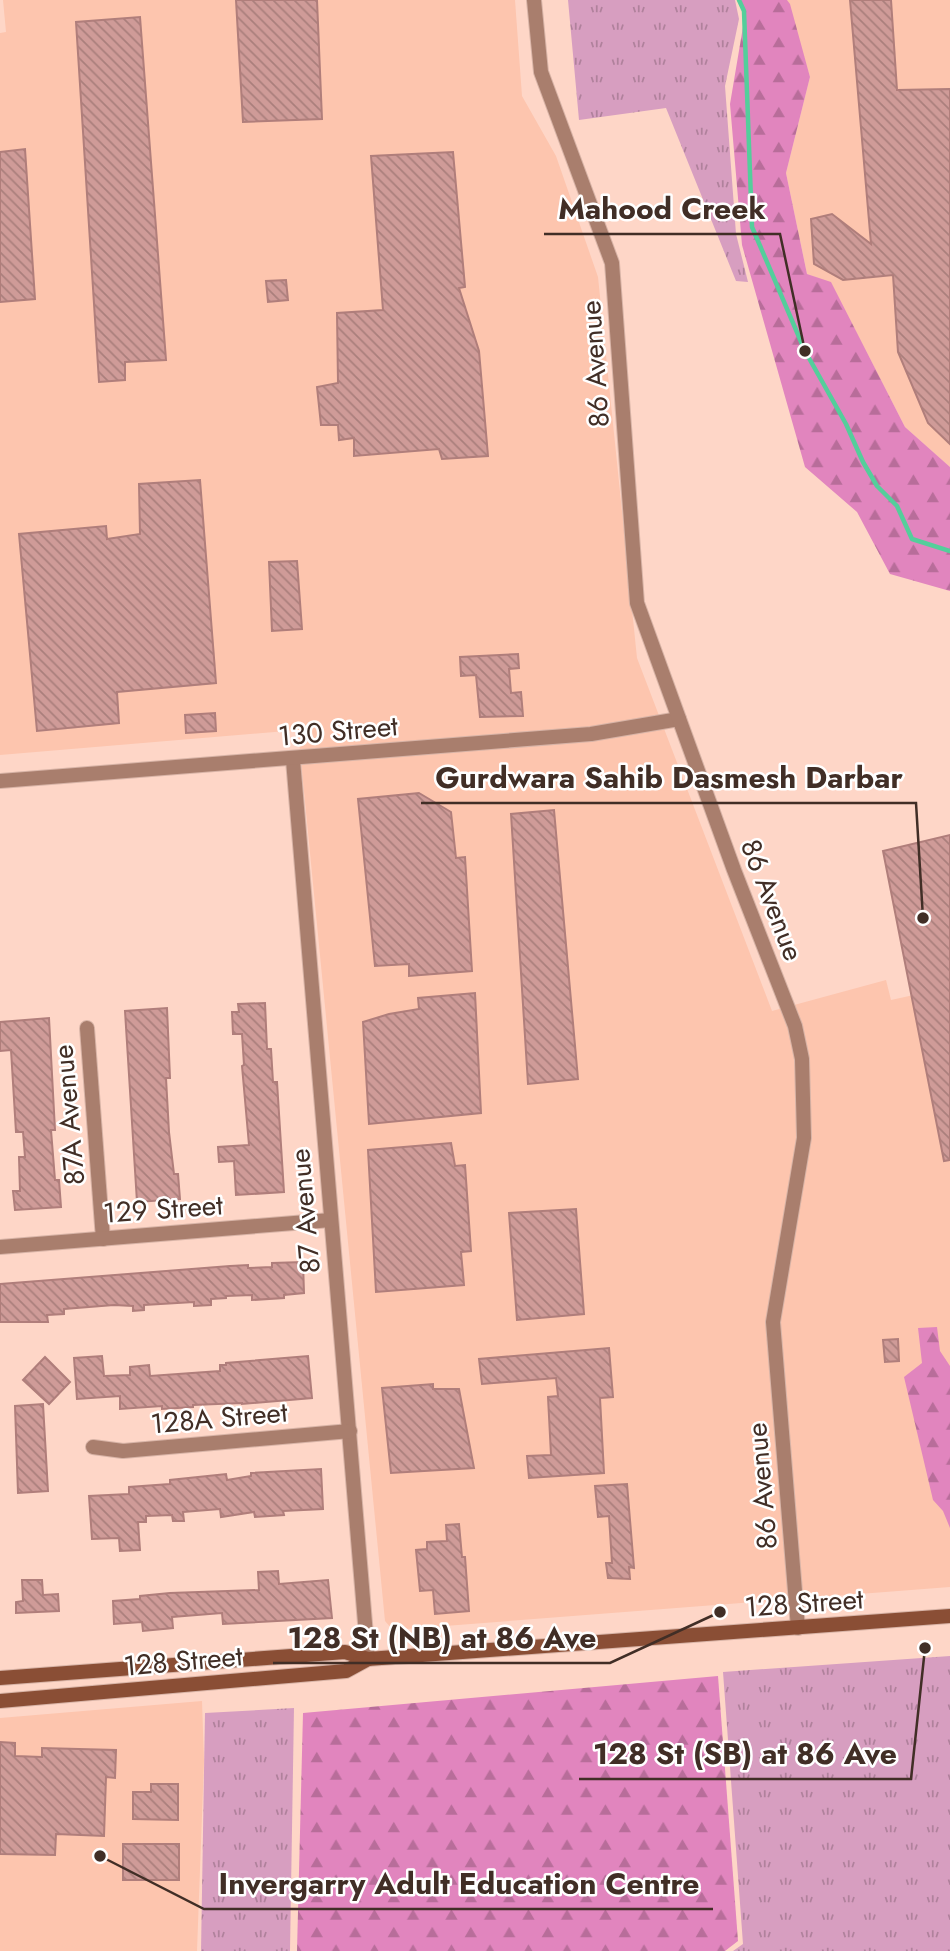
<svg xmlns="http://www.w3.org/2000/svg" width="950" height="1951" font-family="Jost,sans-serif">
<style>
.built{fill:#fdc5ae}
.grass{fill:url(#grass-tufts)}
.forest{fill:url(#forest-firs)}
.lines{fill:none;stroke-linecap:round;stroke-linejoin:round}
.stream{stroke:#54ce9b;stroke-width:4.5}
.building{fill:url(#building-back-hatch);stroke:#b07e7b;stroke-width:2}
.minor-casing{stroke:#d8b4a7;stroke-width:16}
.tertiary-casing{stroke:#d8b4a7;stroke-width:16}
.secondary-casing{stroke:#d8b4a7;stroke-width:16}
.minor{stroke:#a97e6d;stroke-width:14}
.tertiary{stroke:#a97e6d;stroke-width:14}
.secondary{stroke:#8a4e35;stroke-width:14}
.labels{text-anchor:middle;dominant-baseline:central;stroke-width:5;stroke-linejoin:round;paint-order:stroke}
.street-label{font-size:28px;fill:#412e26;stroke:#fff}
.leader{fill:none;stroke:#412e26;stroke-width:2.5}
.callout-dot{fill:#412e26;stroke:#fff;stroke-width:2.5}
.callout-label{font-size:30px;text-anchor:middle;font-weight:bold;fill:#412e26;stroke:#fff;stroke-width:5;stroke-linejoin:round;paint-order:stroke}
</style>
<defs>
<pattern id="grass-tufts" width="24" height="20" patternUnits="userSpaceOnUse" patternTransform="scale(1.75)"><rect width="24" height="20" fill="#d79ec0"/><path d="M3 7l-1-3M5 7V3M7 7l1-3M15 17l-1-3M17 17v-4M19 17l1-3" fill="none" stroke="#b0819c"/></pattern>
<pattern id="forest-firs" width="22" height="20" patternUnits="userSpaceOnUse" patternTransform="scale(1.75)"><rect width="22" height="20" fill="#e185be"/><path d="M5 1l3.5 6h-7zM16 11l3.5 6h-7z" fill="#b86d9a"/></pattern>
<pattern id="building-back-hatch" width="6" height="6" patternUnits="userSpaceOnUse" patternTransform="scale(1.75)"><rect width="6" height="6" fill="#cf9b98"/><path d="M-1 5l2 2M0 0l6 6M5-1l2 2" fill="none" stroke="#aa7f7c"/></pattern>
</defs>
<rect width="100%" height="100%" fill="#fed6c7"/>
<g class="built">
<path d="M3 0H515L522 96 556 156 598 277 637 658 772 1011 886 980 891 1000 950 987V1587L393 1630 385 1621 298 730 0 755V33L6 32Z"/>
<path d="M787 0H950V467L905 427 831 283 807 274 786 173 810 77Z"/>
<path d="M202 1701 204 1761 197 1951H0V1718Z"/>
</g>
<g class="grass">
<path d="M568 0H735L739 19 725 86 736 234 748 282 736 281 666 108 579 120Z"/>
<path d="M950 1656V1951H733L743 1944 723 1672Z"/>
<path d="M294 1708 290 1951H201L205 1713Z"/>
</g>
<g class="forest">
<path d="M741 0H787L790 4 810 77 786 173 807 274 831 282 905 427 950 467V591L890 574 857 512 805 467 742 245 730 104 745 15Z"/>
<path d="M937 1327 940 1351 950 1366V1528L943 1511 933 1500 904 1377 922 1363 918 1328Z"/>
<path d="M718 1676 738 1941 725 1951H297L303 1713Z"/>
</g>
<g class="lines">
<path class="stream" d="M739 0 744 11 752 227 805 351 846 424 863 462 877 486 897 506 912 539 950 551"/>
</g>
<g class="building">
<path d="M236 0H317L322 119 243 122Z"/>
<path d="M850 0H891L897 90 950 89V444L928 423 898 352 893 275 843 280 814 264 811 219 832 214 871 244Z"/>
<path d="M140 17 166 360 125 362V380L99 382 76 22Z"/>
<path d="M25 149 35 299 0 302V152Z"/>
<path d="M453 152 465 287 459 288 479 351 488 456 442 459 439 449 354 456V438L339 440 338 425H321L317 387 338 383 337 313 383 310 371 156Z"/>
<path d="M286 280 288 300 268 302 266 281Z"/>
<path d="M200 480 216 683 117 692 119 723 37 731 19 534 106 526 107 539 140 534 139 484Z"/>
<path d="M297 561 302 629 272 631 269 562Z"/>
<path d="M518 654 519 668 509 669 511 693 521 692 523 716 480 717 476 675 461 676 460 657Z"/>
<path d="M215 713 216 731 186 733 185 715Z"/>
<path d="M419 793 451 812 456 858 465 857 472 971 409 976V964L375 966 358 799Z"/>
<path d="M554 810 578 1079 528 1084 511 814Z"/>
<path d="M950 835V1160L944 1161 883 851Z"/>
<path d="M475 993 481 1113 369 1124 363 1022 389 1014 419 1009 418 998Z"/>
<path d="M265 1003 267 1049H271L273 1082H277L284 1192 236 1195 234 1161 219 1162 218 1147 249 1145 242 1066 244 1065 242 1034H233L232 1012H239L238 1004Z"/>
<path d="M167 1008 170 1078H166L169 1132 174 1174H178L180 1199 137 1202 125 1011Z"/>
<path d="M49 1018 55 1130H51L55 1180H59L61 1207 15 1210 13 1191H20L19 1157H25L23 1132H16L11 1050 0 1051V1022Z"/>
<path d="M451 1143 455 1166 465 1165 471 1251 461 1252 464 1285 376 1292 368 1150Z"/>
<path d="M576 1209 584 1314 517 1320 509 1213Z"/>
<path d="M303 1262 304 1293 284 1295V1298L252 1300V1295L226 1296V1298L211 1299V1305L194 1306V1302L144 1305V1310L133 1311V1306L114 1305 64 1309V1314L47 1315 48 1322H0V1284L230 1266 248 1265V1268L272 1267V1263Z"/>
<path d="M898 1339 899 1361 885 1362 883 1340Z"/>
<path d="M609 1348 613 1397 600 1398 604 1473 529 1478 527 1456 551 1455 548 1397 558 1396 556 1378 482 1384 479 1359Z"/>
<path d="M102 1356 104 1376 130 1375V1367L149 1365 150 1376 220 1371V1365H226V1363L308 1356 312 1398 242 1404V1403L193 1405V1407L162 1409V1406L120 1409V1396L77 1399 74 1358Z"/>
<path d="M45 1357 70 1382 49 1404 23 1380Z"/>
<path d="M433 1384V1389H459L474 1468 391 1473 382 1388Z"/>
<path d="M43 1404 48 1491 18 1493 15 1406Z"/>
<path d="M321 1469 323 1509 283 1511 284 1515 255 1517 254 1512 221 1517 220 1509 183 1512 184 1521H173L172 1515 146 1516V1522H138L140 1550 120 1551 119 1538 92 1539 89 1496 129 1494V1487L170 1484V1480L226 1474 227 1480 251 1476V1473Z"/>
<path d="M627 1484 634 1568 629 1567 630 1579 608 1578 606 1563H612L609 1516 598 1517 595 1486Z"/>
<path d="M459 1524 462 1557H465L469 1611 435 1614 433 1590 420 1591 416 1550 427 1549V1542L447 1541 446 1525Z"/>
<path d="M278 1571 279 1584 328 1580 332 1618 223 1624 222 1613 172 1617 173 1628 143 1631 142 1622 114 1624 113 1601 140 1599V1596L170 1593 259 1590 258 1572Z"/>
<path d="M22 1580H42L43 1595 58 1594 59 1611 16 1613V1602L23 1601Z"/>
<path d="M0 1742 15 1743V1756L42 1757V1748L116 1750 115 1778 106 1777 104 1836 56 1834 55 1855 0 1854Z"/>
<path d="M151 1784H178V1820L133 1819V1792H151Z"/>
<rect x="123" y="1844" width="56" height="36"/>
</g>
<g class="lines">
<defs>
<g id="minor">
<path d="M293 760 368 1659"/>
<path d="M0 781 591 734 679 719"/>
<path d="M87 1028 103 1239"/>
<path d="M0 1247 331 1220"/>
<path d="M93 1447 123 1451 350 1431"/>
</g>
<path id="tertiary" d="M534 0 541 72 612 263 637 603 734 870 795 1026 802 1059 804 1138 773 1322 798 1628"/>
<g id="secondary">
<path d="M0 1678 345 1652 368 1659 950 1616"/>
<path d="M0 1701 346 1671 368 1659"/>
</g>
</defs>
<use href="#minor" class="minor-casing"/>
<use href="#tertiary" class="tertiary-casing"/>
<use href="#secondary" class="secondary-casing"/>
<use href="#minor" class="minor"/>
<use href="#tertiary" class="tertiary"/>
<use href="#secondary" class="secondary"/>
</g>
<g class="labels">
<g class="street-label">
<text transform="translate(595 364) rotate(-94)">86 Avenue</text>
<text transform="translate(338 731) rotate(-5)">130 Street</text>
<text transform="translate(772 900) rotate(69)">86 Avenue</text>
<text transform="translate(69 1115) rotate(-95)">87A Avenue</text>
<text transform="translate(163 1209) rotate(-4)">129 Street</text>
<text transform="translate(305 1211) rotate(-95)">87 Avenue</text>
<text transform="translate(219 1418) rotate(-5)">128A Street</text>
<text transform="translate(762 1486) rotate(-95)">86 Avenue</text>
<text transform="translate(804 1603) rotate(-4)">128 Street</text>
<text transform="translate(183 1661) rotate(-5)">128 Street</text>
</g>
</g>
<path class="leader" d="M805 351L780 234H544M923 918L916 803H421M720 1612L610 1663H273M925 1648L911 1779H579M100 1856L204 1909H713"/>
<g class="callout-dot">
<circle cx="805" cy="351" r="7"/>
<circle cx="923" cy="918" r="7"/>
<circle cx="720" cy="1612" r="7"/>
<circle cx="925" cy="1648" r="7"/>
<circle cx="100" cy="1856" r="7"/>
</g>
<g class="callout-label">
<text x="662" y="219">Mahood Creek</text>
<text x="669" y="788">Gurdwara Sahib Dasmesh Darbar</text>
<text x="442" y="1648">128 St (NB) at 86 Ave</text>
<text x="745" y="1764">128 St (SB) at 86 Ave</text>
<text x="459" y="1894">Invergarry Adult Education Centre</text>
</g>
</svg>
